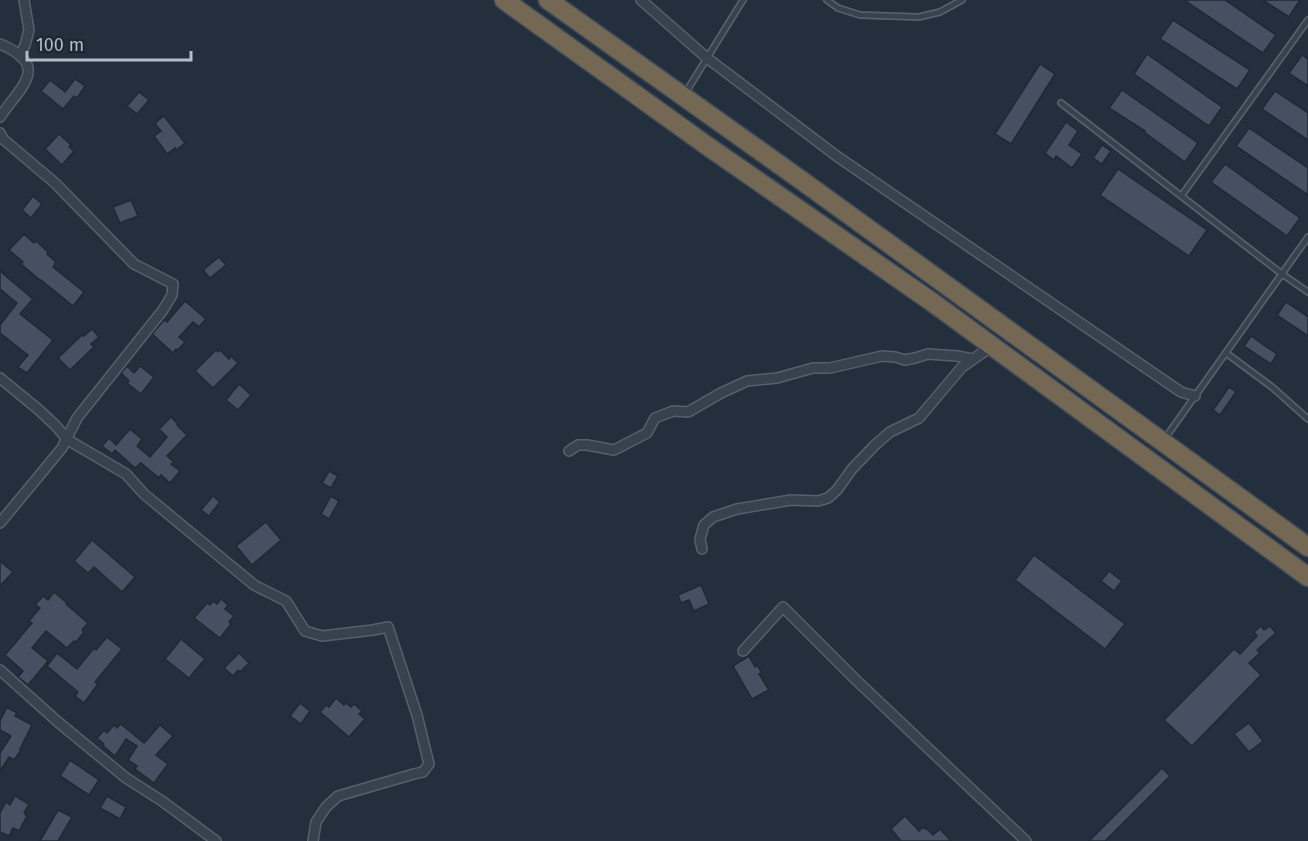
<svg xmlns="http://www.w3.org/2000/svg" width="1308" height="841" font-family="'Fira Sans',sans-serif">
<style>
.building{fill:#455162;stroke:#1f2835;stroke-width:1.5}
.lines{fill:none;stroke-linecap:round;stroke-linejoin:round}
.lane-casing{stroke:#565f6c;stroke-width:8}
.street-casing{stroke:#565f6c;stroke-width:12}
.highway-casing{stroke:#434c59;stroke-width:21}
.lane{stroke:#38414e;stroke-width:4.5}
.street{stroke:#38414e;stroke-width:9}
.highway{stroke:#746855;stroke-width:18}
</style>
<rect width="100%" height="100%" fill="#242f3e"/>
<g class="building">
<path d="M1184 0H1225L1276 35 1263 53Z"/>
<path d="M1263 0H1300L1289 17Z"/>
<path d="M1173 20 1250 70 1237 89 1160 39Z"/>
<path d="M1147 54 1222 107 1209 126 1134 74Z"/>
<path d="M1302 55 1308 59V86L1289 73Z"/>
<path d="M1040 64 1055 74 1011 144 995 134Z"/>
<path d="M75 79 85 86 77 98 74 96 63 109 41 91 50 80 65 92Z"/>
<path d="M1122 90 1198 143 1185 162 1144 132 1145 131 1109 108Z"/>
<path d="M1275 91 1308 113V140L1262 109Z"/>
<path d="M139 92 149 100 137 114 127 106Z"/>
<path d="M164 116 185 143 176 150 175 148 167 154 154 136 161 131 155 123Z"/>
<path d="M1066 122 1078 131 1069 145 1082 154 1072 168 1056 156 1054 160 1045 153Z"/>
<path d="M1249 128 1308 168V195L1236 146Z"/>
<path d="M59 134 71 145 69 147 74 151 62 165 45 149Z"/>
<path d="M1102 145 1111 151 1102 164 1093 158Z"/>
<path d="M1225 164 1300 218 1287 236 1211 182Z"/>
<path d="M1118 169 1207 230 1189 256 1100 195Z"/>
<path d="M33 196 42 204 31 218 22 210Z"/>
<path d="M131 200 138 216 120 223 113 207Z"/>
<path d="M24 234 34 243 36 241 48 252 47 254 56 262 53 267 84 292 73 306 41 280H40L21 264 23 262 9 250Z"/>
<path d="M219 257 226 265 210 278 203 270Z"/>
<path d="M0 271 33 299 20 314 53 340 27 373 18 367 28 355 0 333V325L17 303 0 289Z"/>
<path d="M185 301 206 319 199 327 193 322 179 337 185 342 178 350 176 349 173 353 152 334 164 320 167 322Z"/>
<path d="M1286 302 1308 317V336L1277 315Z"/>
<path d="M92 329 99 337 91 344 94 347 70 370 58 358 82 335 84 336Z"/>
<path d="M1251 336 1277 354 1271 364 1244 346Z"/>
<path d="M216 350 218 352 220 350 229 359 231 356 238 363 213 388 195 371Z"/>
<path d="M127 366 134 373 140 366 154 377 141 394 127 383 129 381 121 373Z"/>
<path d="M239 384 251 395 238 410 226 400Z"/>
<path d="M1229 387 1236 392 1220 415 1213 410Z"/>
<path d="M171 417 178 424 177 425 187 435 167 456 174 462 171 464 180 471 170 483 161 475 159 478 141 463 135 468 115 450 112 454 102 446 109 438 116 445 130 429 142 439 137 446 150 457 167 437 159 429Z"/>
<path d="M329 471 338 476 331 488 322 483Z"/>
<path d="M213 496 220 502 209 516 201 510Z"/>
<path d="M331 496 339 501 329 519 321 514Z"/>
<path d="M266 522 281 540 252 565 236 546Z"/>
<path d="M92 540 135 577 122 592 94 567 88 573 74 561Z"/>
<path d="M1034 555 1125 624 1105 649 1015 580Z"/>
<path d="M0 561 13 572 0 586Z"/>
<path d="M1109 571 1122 581 1114 591 1101 581Z"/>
<path d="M701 585 709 604 694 611 689 600 681 603 678 595Z"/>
<path d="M54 592 67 603 66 604 88 623 82 630 84 632 76 642 74 641 67 648 46 631 32 648 48 661 28 685 18 677 23 671 5 655 32 623 29 621 40 608 35 605 43 596 48 600Z"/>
<path d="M221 599 228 605 225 609 234 616 229 622 231 624 220 638 194 618 207 603 210 605 213 601 217 604Z"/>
<path d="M1261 626 1264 630 1270 626 1276 633 1257 650 1260 653 1249 663 1261 675 1192 746 1164 720 1234 649 1240 654 1257 636 1254 632Z"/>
<path d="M107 637 122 649 95 682 98 684 84 703 75 696 78 692 47 666 57 653 77 669 94 648 96 650Z"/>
<path d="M181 639 205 659 189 678 165 659Z"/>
<path d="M239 653 249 663 240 672 238 670 233 676 224 668Z"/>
<path d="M749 656 755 667 757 665 762 673 759 674 769 690 752 699 733 666Z"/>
<path d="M336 698 344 705 346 703 351 707 354 704 362 711 359 714 365 719 349 737 320 712 326 705 329 707Z"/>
<path d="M300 703 310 711 301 724 290 716Z"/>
<path d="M7 707 17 713 15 716 32 725 20 749 21 750 14 760 9 757 0 771V753L11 736 0 730V721Z"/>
<path d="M1249 723 1263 741 1249 752 1234 734Z"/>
<path d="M121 724 144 743 160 725 173 736 156 755 168 764 154 783 135 769 137 766 128 760 137 746 126 739 115 756 103 746 104 744 97 738 104 730 107 733 114 725 117 728Z"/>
<path d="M70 760 99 780 89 795 60 776Z"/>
<path d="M1162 768 1170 776 1105 841H1089Z"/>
<path d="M15 796 29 804 24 813 27 816 19 831 13 828 9 836 0 832V813L6 802 10 805Z"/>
<path d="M107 796 126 807 120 819 100 808Z"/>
<path d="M58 810 72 817 58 841H40Z"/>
<path d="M905 816 919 831 923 827 925 829 926 828 933 835 940 829 951 841H901L891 829Z"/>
</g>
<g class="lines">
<defs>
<g id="lane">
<path d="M827 0 838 8 860 15 919 17 940 12 962 0"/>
<path d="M686 92 743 0"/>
<path d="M1061 103 1282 274 1308 292"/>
<path d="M1182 195 1308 20"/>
<path d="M1226 353 1272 387 1308 419"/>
<path d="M1166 437 1308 237"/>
</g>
<g id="street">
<path d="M641 0 707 58 838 157 1181 392 1195 396"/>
<path d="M0 44C52 66 20 87 0 117"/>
<path d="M20 56 25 45 29 30 24 0"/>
<path d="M0 133 3 139 55 183 134 264 173 284 172 295 163 310 77 418 62 448 0 523"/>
<path d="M0 378 39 410 55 425 68 440 126 474 144 494 254 585 286 601 305 631 322 636 373 630 388 627 417 715 429 764 423 772 414 774 338 796 326 807 316 822 313 841"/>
<path d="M569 451 578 445H587L614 450 647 433 655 418 673 411 688 412 721 393 747 381 777 378 813 368H830L882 356 895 357 905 360 915 358 928 354 957 356 972 359"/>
<path d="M702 549 700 539 704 525 713 517 737 509 791 500 818 501 828 498 837 490 852 469 875 445 890 432 919 418 962 367 992 346"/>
<path d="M743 651 783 607 856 680 1026 841"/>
<path d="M0 670 58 722 126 778 162 801 216 841"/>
</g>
<g id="highway">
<path d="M504 0 706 145 932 302 1308 577"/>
<path d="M548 0 801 180 1308 547"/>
</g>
</defs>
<use href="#lane" class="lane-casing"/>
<use href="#street" class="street-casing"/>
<use href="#highway" class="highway-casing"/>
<use href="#lane" class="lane"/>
<use href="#street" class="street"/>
<use href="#highway" class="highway"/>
</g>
<path d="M27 51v9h164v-9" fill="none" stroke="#b4bcc9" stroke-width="3"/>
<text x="36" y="51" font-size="18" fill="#b4bcc9" stroke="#1d2633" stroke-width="4.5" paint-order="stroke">100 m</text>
</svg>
